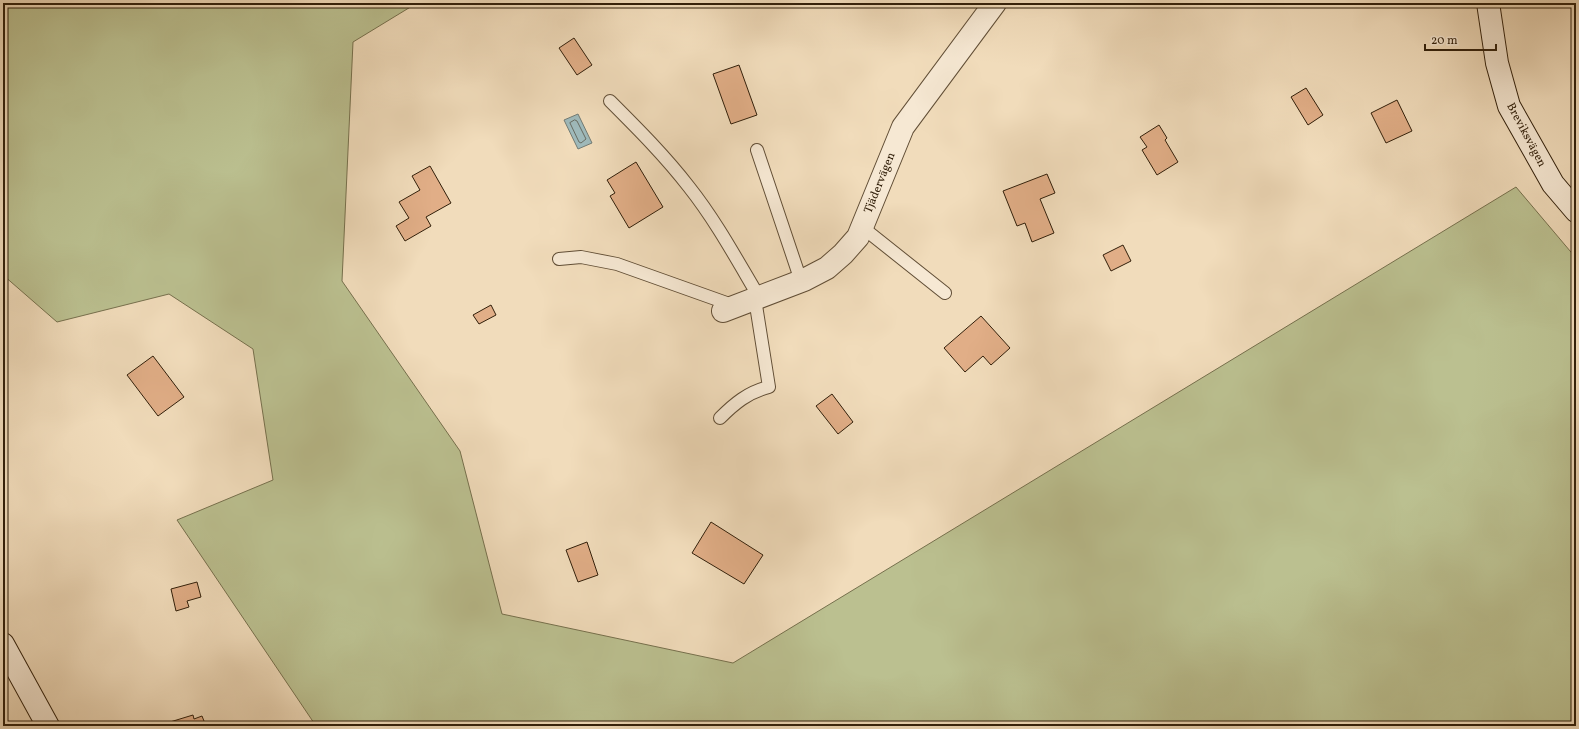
<svg xmlns="http://www.w3.org/2000/svg" width="1579" height="729" font-family="Vollkorn,serif">
<style>
.green{fill:#bbc090;stroke:#76704d}
.water{fill:#9eb9ba;stroke:#727b74}
.lines{fill:none;stroke-linecap:round;stroke-linejoin:round}
.shore{stroke:#686c62;stroke-width:1}
.building{fill:#e1ae87;stroke:#311f0a}
.lane-casing{stroke:#614e36;stroke-width:14}
.street-casing{stroke:#614e36;stroke-width:24}
.secondary-casing{stroke:#311f0a;stroke-width:24}
.lane{stroke:#f6e8d3;stroke-width:12}
.street{stroke:#f6e8d3;stroke-width:22}
.secondary{stroke:#f6e8d3;stroke-width:22}
.labels{text-anchor:middle;dominant-baseline:central;stroke-width:3;stroke-linejoin:round;paint-order:stroke}
.street-label{font-size:12px;fill:#311f0a;stroke:#f6e8d3}
</style>
<rect width="100%" height="100%" fill="#f1dcbb"/>
<filter id="stains"><feTurbulence type="fractalNoise" baseFrequency=".005" numOctaves="4"/><feColorMatrix values="0 0 0 0 .2 0 0 0 0 .09 0 0 0 0 .02 0 0 0 .5 -.17"/></filter>
<radialGradient id="worn" r=".72"><stop offset=".6" stop-color="#630" stop-opacity="0"/><stop offset="1" stop-color="#630" stop-opacity=".3"/></radialGradient>
<path class="green" d="M7 3H417L353 42 342 281 460 451 502 614 733 663 1516 187 1576 258V726H316L177 520 273 480 253 349 169 294 57 322 3 275V5Z"/>
<path class="water" d="M578 114 592 143 578 149 564 120Z"/>
<g class="lines">
<path class="shore" d="M575 120 577 121 586 139 581 143 579 142 570 123Z"/>
</g>
<g class="building">
<path d="M574 38 592 65 577 75 559 48Z"/>
<path d="M739 65 757 115 731 124 713 74Z"/>
<path d="M1306 88 1323 115 1308 125 1291 97Z"/>
<path d="M1397 100 1412 131 1386 143 1371 113Z"/>
<path d="M1159 125 1167 138 1165 140 1178 162 1157 175 1142 150 1147 147 1140 137Z"/>
<path d="M636 162 663 207 629 228 610 196 615 193 607 180Z"/>
<path d="M430 166 451 203 426 217 431 226 405 241 396 226 409 218 399 202 420 190 412 176Z"/>
<path d="M1047 174 1055 193 1040 199 1054 233 1032 242 1025 223 1017 226 1003 191Z"/>
<path d="M1123 245 1131 261 1111 271 1103 255Z"/>
<path d="M491 305 496 315 479 324 473 315Z"/>
<path d="M981 316 1010 348 991 365 983 356 965 372 944 348Z"/>
<path d="M153 356 184 397 158 416 127 375Z"/>
<path d="M832 394 853 422 838 434 816 406Z"/>
<path d="M711 522 763 555 744 584 692 553Z"/>
<path d="M587 542 598 575 578 582 566 550Z"/>
<path d="M197 582 201 597 187 601 189 607 176 611 171 589Z"/>
<path d="M193 715 194 719 202 716 206 726H171L170 722Z"/>
</g>
<g class="lines">
<defs>
<g id="lane">
<path d="M610 101C638 129 665 156 689 187 716 221 737 260 759 297"/>
<path d="M757 150 801 281"/>
<path d="M862 227 945 293"/>
<path d="M559 259 581 257 617 264 735 306"/>
<path d="M720 418C734 404 748 392 769 387L755 299"/>
</g>
<path id="street" d="M723 311 804 280 827 268 843 254 858 237 903 127 995 3"/>
<g id="secondary">
<path d="M1488 3 1497 63 1509 106 1553 184 1576 211"/>
<path d="M3 644 48 726"/>
</g>
</defs>
<use href="#lane" class="lane-casing"/>
<use href="#street" class="street-casing"/>
<use href="#secondary" class="secondary-casing"/>
<use href="#lane" class="lane"/>
<use href="#street" class="street"/>
<use href="#secondary" class="secondary"/>
</g>
<g class="labels">
<g class="street-label">
<text transform="translate(1526 135) rotate(62)">Breviksvägen</text>
<text transform="translate(880 183) rotate(-68)">Tjädervägen</text>
</g>
</g>
<rect width="1579" height="729" fill="none" stroke="#f1dcbb" stroke-width="16"/>
<rect x="4" y="4" width="1571" height="721" fill="none" stroke="#311f0a" stroke-width="2"/>
<rect x="8" y="8" width="1563" height="713" fill="none" stroke="#311f0a"/>
<path d="M1425 44v6h71v-6" fill="none" stroke="#311f0a" stroke-width="2"/>
<text x="1431" y="44" font-size="12" fill="#311f0a" stroke="#f6e8d3" stroke-width="3" paint-order="stroke">20 m</text>
<rect width="100%" height="100%" filter="url(#stains)"/>
<rect width="100%" height="100%" fill="url(#worn)"/>
</svg>
